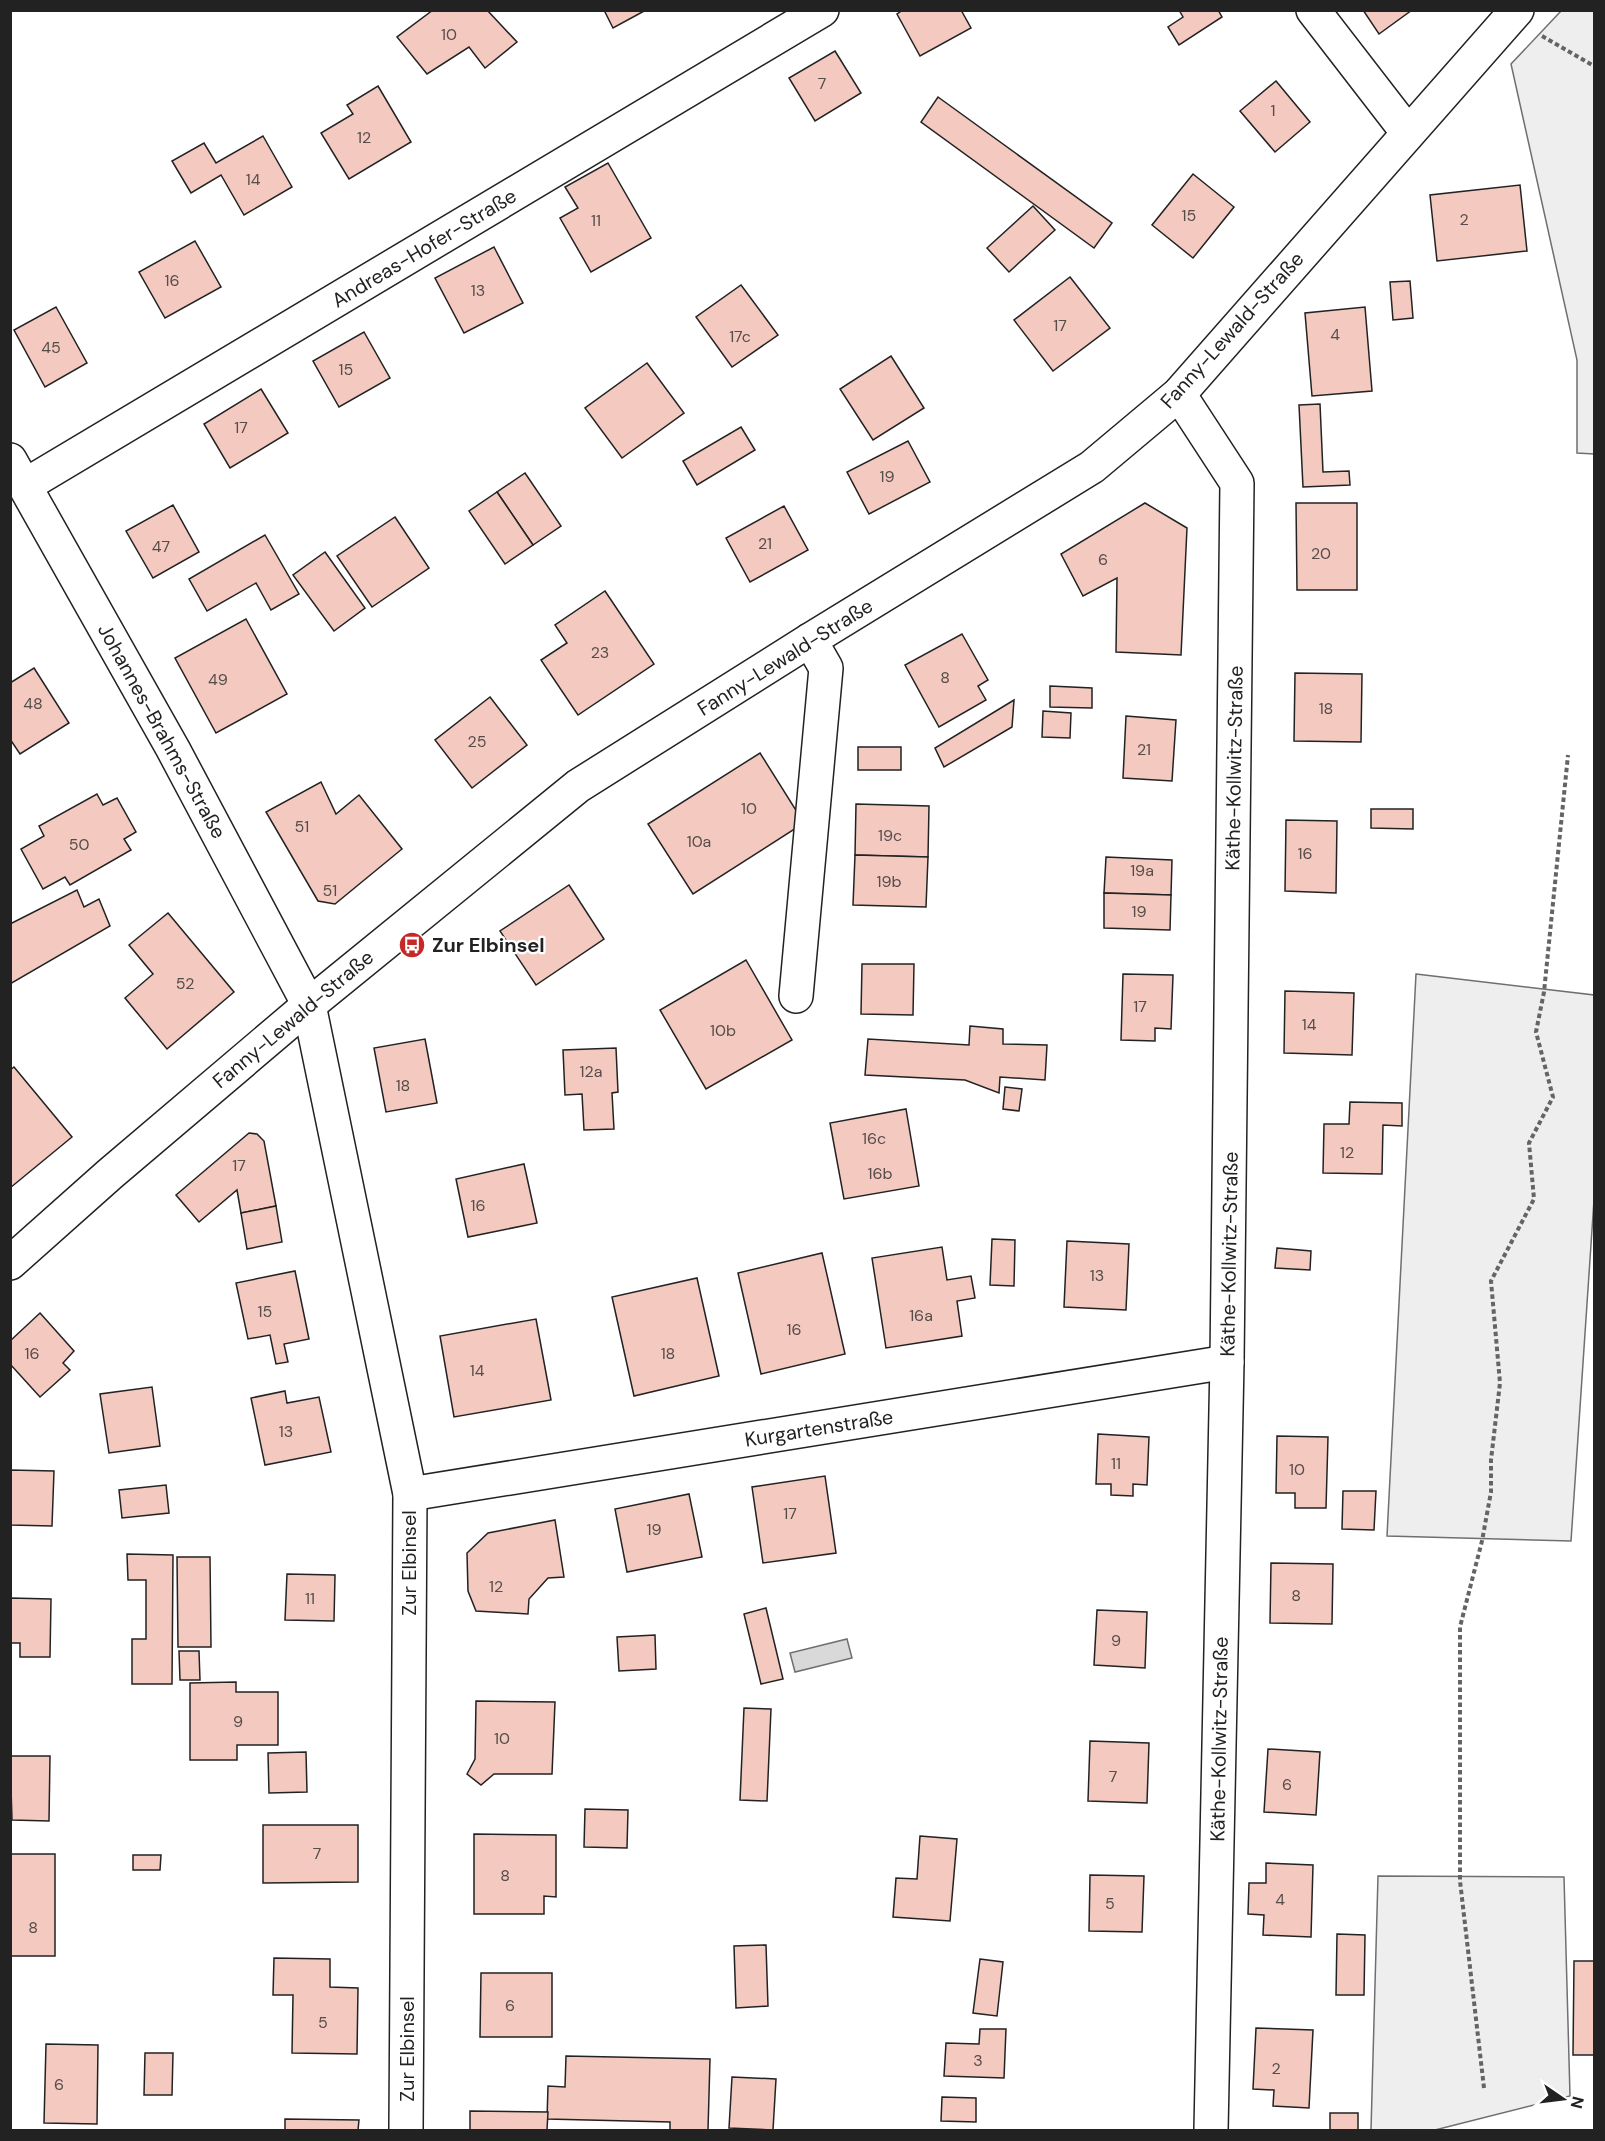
<svg xmlns="http://www.w3.org/2000/svg" width="1605" height="2141" font-family="'DM Sans',sans-serif">
<style>
.green{fill:#eee;stroke:#6f6f6f;stroke-width:1.5}
.water{fill:#d9d9d9;stroke:#6f6f6f;stroke-width:1.5}
.building{fill:#f3c9c0;stroke:#222;stroke-width:1.5}
.lines{fill:none;stroke-linecap:round;stroke-linejoin:round}
.minor-casing{stroke:#222;stroke-width:36}
.path{stroke:#646464;stroke-width:4;stroke-dasharray:4.5 3;stroke-linecap:butt}
.minor{stroke:#fff;stroke-width:33}
.labels{text-anchor:middle;dominant-baseline:central;stroke-width:4.5;stroke-linejoin:round;paint-order:stroke}
.number-label{font-size:16px;fill:#564c4a}
.street-label{font-size:20px;fill:#222;stroke:#fff}
.poi-label{font-size:20px;font-weight:bold;fill:#222;stroke:#fff;text-anchor:start}
</style>
<rect width="100%" height="100%" fill="#fff"/>
<g class="green">
<path d="M1561 11H1594V454L1577 453V360L1511 64Z"/>
<path d="M1416 974 1594 995V1200L1571 1541 1387 1536Z"/>
<path d="M1378 1876 1564 1877 1570 2096 1435 2130H1371Z"/>
</g>
<path class="water" d="M847 1639 852 1658 795 1672 790 1653Z"/>
<g class="building">
<path d="M433 10H487L517 42 485 68 469 47 427 74 397 37Z"/>
<path d="M604 10H646L613 28Z"/>
<path d="M903 10H961L971 28 920 56 897 14Z"/>
<path d="M1179 10H1218L1222 17 1179 45 1168 27 1183 17Z"/>
<path d="M1363 10H1412L1379 34Z"/>
<path d="M835 51 861 93 815 121 789 78Z"/>
<path d="M1276 81 1310 122 1275 152 1240 111Z"/>
<path d="M378 86 411 142 349 179 321 133 353 114 347 105Z"/>
<path d="M938 97 1112 223 1094 248 921 122Z"/>
<path d="M263 136 292 187 244 215 221 175 191 193 172 161 204 143 216 163Z"/>
<path d="M608 163 651 238 591 272 560 218 578 208 565 187Z"/>
<path d="M1193 174 1234 207 1193 258 1152 225Z"/>
<path d="M1520 185 1527 251 1437 261 1430 195Z"/>
<path d="M1033 206 1055 230 1009 272 987 248Z"/>
<path d="M195 241 221 287 165 318 139 272Z"/>
<path d="M494 247 523 303 464 333 435 278Z"/>
<path d="M1070 277 1110 328 1053 371 1014 320Z"/>
<path d="M1410 281 1413 318 1393 320 1390 282Z"/>
<path d="M741 285 778 335 732 367 696 317Z"/>
<path d="M56 307 87 363 45 387 14 330Z"/>
<path d="M1365 307 1372 391 1312 396 1305 313Z"/>
<path d="M364 332 390 378 339 407 313 361Z"/>
<path d="M891 356 924 408 873 440 840 389Z"/>
<path d="M647 363 684 413 622 458 585 408Z"/>
<path d="M261 389 288 433 230 468 204 424Z"/>
<path d="M1320 404 1323 472 1349 471 1350 485 1303 487 1299 405Z"/>
<path d="M741 427 755 450 697 485 683 461Z"/>
<path d="M908 441 930 482 869 514 847 472Z"/>
<path d="M525 473 561 526 533 545 497 492Z"/>
<path d="M497 492 533 545 505 564 469 511Z"/>
<path d="M1145 503 1187 528 1181 655 1116 652 1117 578 1083 596 1061 554Z"/>
<path d="M1296 503H1357V590H1297Z"/>
<path d="M173 505 199 552 153 578 126 531Z"/>
<path d="M784 506 808 550 750 582 726 538Z"/>
<path d="M395 517 429 568 372 607 337 556Z"/>
<path d="M265 535 299 594 271 610 256 583 207 611 189 579Z"/>
<path d="M325 552 365 608 334 631 293 575Z"/>
<path d="M605 591 654 664 578 715 541 660 567 643 555 625Z"/>
<path d="M246 619 287 694 216 733 175 658Z"/>
<path d="M962 634 988 680 978 686 986 700 939 727 905 665Z"/>
<path d="M34 668 69 723 20 754 10 739V683Z"/>
<path d="M1295 673 1362 674 1361 742 1294 741Z"/>
<path d="M1050 686 1092 688V708L1050 707Z"/>
<path d="M490 697 527 745 472 788 435 740Z"/>
<path d="M1014 700 1012 727 944 767 935 748Z"/>
<path d="M1043 711 1071 713 1070 738 1042 737Z"/>
<path d="M1126 716 1176 720 1172 781 1123 778Z"/>
<rect x="858" y="747" width="43" height="23"/>
<path d="M760 753 804 823 693 894 648 824Z"/>
<path d="M321 782 336 814 359 795 402 849 335 904 318 901 266 812Z"/>
<path d="M97 794 103 805 117 798 136 832 124 839 131 850 70 885 65 877 43 889 21 849 44 836 39 826Z"/>
<path d="M856 804 929 806 928 857 855 855Z"/>
<path d="M1371 809H1413V829L1371 828Z"/>
<path d="M1286 820 1337 821 1336 893 1285 891Z"/>
<path d="M855 855 928 857 926 907 853 905Z"/>
<path d="M1106 857 1172 860 1171 895 1104 893Z"/>
<path d="M569 885 604 939 536 985 500 931Z"/>
<path d="M77 890 84 907 99 899 110 926 10 984V924Z"/>
<path d="M1104 893 1171 895 1170 930 1104 928Z"/>
<path d="M168 913 234 992 167 1049 125 998 153 974 129 945Z"/>
<path d="M746 960 792 1040 706 1089 660 1010Z"/>
<path d="M862 964H914L913 1015 861 1014Z"/>
<path d="M1123 974 1173 975 1171 1029 1155 1028V1041L1121 1040Z"/>
<path d="M1285 991 1354 993 1352 1055 1284 1053Z"/>
<path d="M970 1026 1003 1029V1044L1047 1045 1045 1080 1000 1077 999 1093 965 1080 865 1075 868 1039 969 1045Z"/>
<path d="M425 1039 437 1103 386 1112 374 1048Z"/>
<path d="M616 1048 618 1092 612 1093 614 1129 584 1130 582 1094 565 1095 563 1050Z"/>
<path d="M14 1067 72 1137 10 1188V1070Z"/>
<path d="M1005 1087 1022 1089 1019 1111 1003 1109Z"/>
<path d="M1350 1102 1402 1103V1126L1383 1125 1382 1174 1323 1173 1324 1124H1349Z"/>
<path d="M906 1109 919 1186 844 1199 830 1123Z"/>
<path d="M249 1133 257 1134 264 1141 276 1206 241 1213 237 1190 199 1222 176 1195Z"/>
<path d="M524 1164 537 1223 468 1237 456 1179Z"/>
<path d="M276 1206 282 1242 247 1249 241 1213Z"/>
<path d="M992 1239 1015 1240 1014 1286 990 1285Z"/>
<path d="M1067 1241 1129 1244 1126 1310 1064 1307Z"/>
<path d="M942 1247 947 1280 971 1276 975 1298 957 1301 962 1336 886 1348 872 1258Z"/>
<path d="M1277 1248 1311 1251 1310 1270 1275 1268Z"/>
<path d="M822 1253 845 1354 761 1374 738 1273Z"/>
<path d="M295 1271 309 1339 284 1344 288 1362 276 1364 270 1335 248 1339 236 1283Z"/>
<path d="M697 1278 719 1376 634 1396 612 1297Z"/>
<path d="M40 1313 74 1351 63 1363 70 1370 40 1397 10 1364V1341Z"/>
<path d="M536 1319 551 1400 454 1417 440 1336Z"/>
<path d="M152 1387 160 1446 109 1453 100 1394Z"/>
<path d="M285 1391 287 1403 319 1397 331 1452 265 1465 251 1398Z"/>
<path d="M1098 1434 1149 1437 1147 1485 1133 1484V1496L1111 1495V1484H1096Z"/>
<path d="M1277 1436 1328 1437 1326 1508H1295V1493H1276Z"/>
<path d="M10 1470 54 1471 52 1526 10 1525Z"/>
<path d="M825 1476 836 1553 763 1563 752 1487Z"/>
<path d="M166 1485 169 1513 122 1518 119 1490Z"/>
<path d="M1343 1491H1376L1374 1530 1342 1529Z"/>
<path d="M689 1494 702 1557 627 1572 615 1509Z"/>
<path d="M555 1520 564 1577 548 1578 529 1599 528 1614 476 1611 468 1591 467 1553 488 1533Z"/>
<path d="M127 1554 173 1555 172 1684H132V1639H146V1580H128Z"/>
<path d="M177 1557H210L211 1647H178Z"/>
<path d="M1271 1563 1333 1564 1332 1624 1270 1623Z"/>
<path d="M287 1574 335 1575 334 1621 285 1620Z"/>
<path d="M10 1598 51 1599 50 1657H20V1643H10Z"/>
<path d="M766 1608 783 1679 761 1684 744 1614Z"/>
<path d="M1097 1610 1147 1612 1145 1668 1094 1665Z"/>
<path d="M655 1635 656 1669 619 1671 617 1637Z"/>
<path d="M179 1651H199L200 1680H180Z"/>
<path d="M236 1682V1692H278V1745H237V1760H190V1683Z"/>
<path d="M476 1701 555 1702 552 1774H494L481 1785 467 1774 475 1759Z"/>
<path d="M744 1708 771 1709 767 1801 740 1800Z"/>
<path d="M1090 1741 1149 1743 1147 1803 1088 1801Z"/>
<path d="M1268 1749 1320 1752 1316 1815 1264 1812Z"/>
<path d="M306 1752 307 1792 269 1793 268 1753Z"/>
<path d="M10 1756H50L49 1821 12 1820Z"/>
<path d="M585 1809 628 1810 627 1848 584 1847Z"/>
<path d="M263 1825H358V1882L263 1883Z"/>
<path d="M474 1834 556 1835V1897L544 1896V1914H474Z"/>
<path d="M920 1836 957 1839 950 1921 893 1917 896 1878 917 1879Z"/>
<rect x="10" y="1854" width="45" height="102"/>
<path d="M133 1855H161L160 1870H133Z"/>
<path d="M1266 1863 1313 1865 1311 1937 1263 1935 1264 1915 1248 1914 1249 1883H1266Z"/>
<path d="M1090 1875 1144 1876 1142 1932 1089 1931Z"/>
<path d="M1337 1934 1365 1935 1364 1995H1336Z"/>
<path d="M766 1945 768 2006 736 2008 734 1946Z"/>
<path d="M274 1958 330 1959V1987L358 1988 357 2054 292 2053 293 1995H273Z"/>
<path d="M980 1959 1003 1962 997 2016 973 2013Z"/>
<path d="M1574 1961H1594V2055H1573Z"/>
<path d="M481 1973H552V2037H480Z"/>
<path d="M1256 2028 1313 2030 1309 2108 1273 2106 1274 2090 1253 2089Z"/>
<path d="M980 2029H1006L1004 2078 944 2076 946 2043 979 2044Z"/>
<path d="M46 2044 98 2045 97 2124 44 2123Z"/>
<path d="M145 2053H173L172 2095H144Z"/>
<path d="M566 2056 710 2059 708 2130H670V2122L547 2119 548 2086 565 2087Z"/>
<path d="M732 2077 776 2079 773 2130 729 2128Z"/>
<path d="M942 2097 976 2098V2122L941 2121Z"/>
<path d="M470 2111 548 2112 547 2130H470Z"/>
<rect x="1330" y="2113" width="28" height="17"/>
<path d="M285 2119 359 2120 358 2130H285Z"/>
</g>
<g class="lines">
<defs>
<g id="minor">
<path d="M1313 10 1408 133"/>
<path d="M1179 394 1237 483 1227 1362 1211 2130"/>
<path d="M10 460 173 749 309 1005 410 1494 406 2130"/>
<path d="M26 485 822 10"/>
<path d="M796 996 826 668 810 640"/>
<path d="M10 1263 110 1174 309 1005 578 786 810 640 1092 467 1179 394 1517 10"/>
<path d="M410 1494 1227 1362"/>
</g>
</defs>
<use href="#minor" class="minor-casing"/>
<g class="path">
<path d="M1542 36 1594 66"/>
<path d="M1484 2088 1460 1881V1627L1482 1541 1491 1492V1460L1500 1383 1491 1281 1534 1199 1529 1143 1553 1097 1536 1032 1544 992 1568 755"/>
</g>
<use href="#minor" class="minor"/>
</g>
<defs>
<symbol id="bus-disc" viewBox="-11 -11 22 22"><circle r="9.5" fill="#c62828" stroke="#fff"/><path d="M-5-6H5V4H4V6H2V4H-2V6H-4V4H-5ZM-3.5-4V0h7V-4ZM-3.5 1.2v1.5H-2V1.2ZM2 1.2v1.5H3.5V1.2Z" fill="#fff"/></symbol>
</defs>
<g fill-rule="evenodd">
<use href="#bus-disc" x="397" y="930" width="30" height="30"/>
</g>
<g class="labels">
<g class="number-label">
<text x="449" y="34">10</text>
<text x="822" y="83">7</text>
<text x="1273" y="110">1</text>
<text x="364" y="137">12</text>
<text x="253" y="179">14</text>
<text x="1189" y="215">15</text>
<text x="1464" y="219">2</text>
<text x="596" y="220">11</text>
<text x="172" y="280">16</text>
<text x="478" y="290">13</text>
<text x="1060" y="325">17</text>
<text x="1335" y="334">4</text>
<text x="740" y="336">17c</text>
<text x="51" y="347">45</text>
<text x="346" y="369">15</text>
<text x="241" y="427">17</text>
<text x="887" y="476">19</text>
<text x="765" y="543">21</text>
<text x="161" y="546">47</text>
<text x="1321" y="553">20</text>
<text x="1103" y="559">6</text>
<text x="600" y="652">23</text>
<text x="945" y="677">8</text>
<text x="218" y="679">49</text>
<text x="33" y="703">48</text>
<text x="1326" y="708">18</text>
<text x="477" y="741">25</text>
<text x="1144" y="749">21</text>
<text x="749" y="808">10</text>
<text x="302" y="826">51</text>
<text x="890" y="835">19c</text>
<text x="699" y="841">10a</text>
<text x="79" y="844">50</text>
<text x="1305" y="853">16</text>
<text x="1142" y="870">19a</text>
<text x="889" y="881">19b</text>
<text x="330" y="890">51</text>
<text x="1139" y="911">19</text>
<text x="185" y="983">52</text>
<text x="1140" y="1006">17</text>
<text x="1309" y="1024">14</text>
<text x="723" y="1030">10b</text>
<text x="591" y="1071">12a</text>
<text x="403" y="1085">18</text>
<text x="874" y="1138">16c</text>
<text x="1347" y="1152">12</text>
<text x="239" y="1165">17</text>
<text x="880" y="1173">16b</text>
<text x="478" y="1205">16</text>
<text x="1097" y="1275">13</text>
<text x="265" y="1311">15</text>
<text x="921" y="1315">16a</text>
<text x="794" y="1329">16</text>
<text x="32" y="1353">16</text>
<text x="668" y="1353">18</text>
<text x="477" y="1370">14</text>
<text x="286" y="1431">13</text>
<text x="1116" y="1463">11</text>
<text x="1297" y="1469">10</text>
<text x="790" y="1513">17</text>
<text x="654" y="1529">19</text>
<text x="496" y="1586">12</text>
<text x="1296" y="1595">8</text>
<text x="310" y="1598">11</text>
<text x="1116" y="1640">9</text>
<text x="238" y="1721">9</text>
<text x="502" y="1738">10</text>
<text x="1113" y="1776">7</text>
<text x="1287" y="1784">6</text>
<text x="317" y="1853">7</text>
<text x="505" y="1875">8</text>
<text x="1280" y="1899">4</text>
<text x="1110" y="1903">5</text>
<text x="33" y="1927">8</text>
<text x="510" y="2005">6</text>
<text x="323" y="2022">5</text>
<text x="978" y="2060">3</text>
<text x="1276" y="2068">2</text>
<text x="59" y="2084">6</text>
</g>
<g class="street-label">
<text transform="translate(424 248) rotate(-31)">Andreas-Hofer-Straße</text>
<text transform="translate(1232 330) rotate(-48)">Fanny-Lewald-Straße</text>
<text transform="translate(785 657) rotate(-32)">Fanny-Lewald-Straße</text>
<text transform="translate(162 731) rotate(61)">Johannes-Brahms-Straße</text>
<text transform="translate(1234 768) rotate(-89)">Käthe-Kollwitz-Straße</text>
<text transform="translate(293 1019) rotate(-40)">Fanny-Lewald-Straße</text>
<text transform="translate(1229 1254) rotate(-89)">Käthe-Kollwitz-Straße</text>
<text transform="translate(819 1428) rotate(-9)">Kurgartenstraße</text>
<text transform="translate(409 1563) rotate(-90)">Zur Elbinsel</text>
<text transform="translate(1219 1739) rotate(-89)">Käthe-Kollwitz-Straße</text>
<text transform="translate(407 2049) rotate(-90)">Zur Elbinsel</text>
</g>
<g class="poi-label">
<text x="432" y="945">Zur Elbinsel</text>
</g>
</g>
<rect width="1605" height="2141" fill="none" stroke="#222222" stroke-width="24"/>
<g transform="translate(1563 2099) rotate(104)" stroke="#ffffff" stroke-width="4.5" paint-order="stroke">
<path d="M0-4.5L10 22L0 15L-10 22Z" fill="#222222"/>
<text y="-9" font-size="16" font-weight="bold" text-anchor="middle" fill="#222222">N</text>
</g>
</svg>
